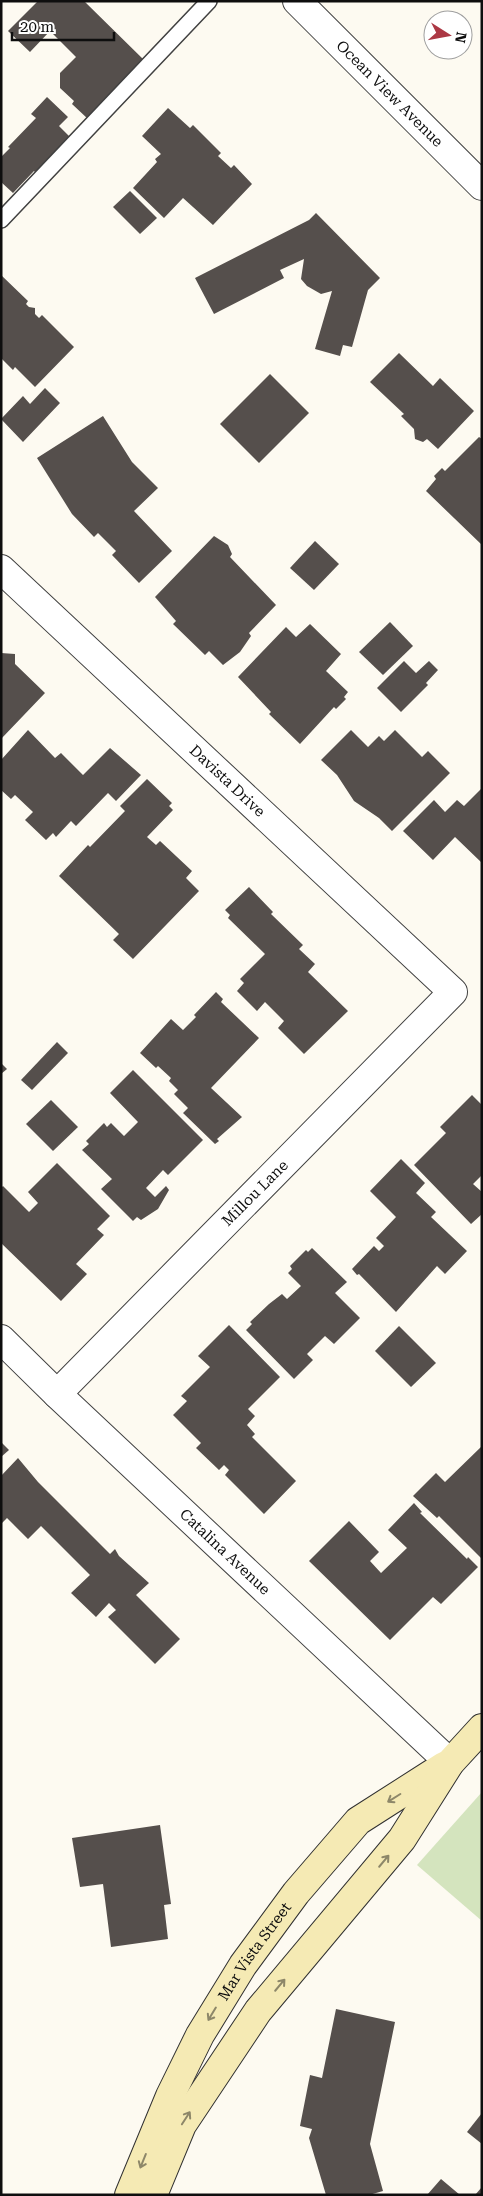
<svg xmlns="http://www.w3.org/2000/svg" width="483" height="2196" font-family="'Roboto Serif',serif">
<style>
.green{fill:#d4e4be}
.building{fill:#554f4c}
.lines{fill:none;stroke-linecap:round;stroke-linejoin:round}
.lane-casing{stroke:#414141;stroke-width:18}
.street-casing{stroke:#414141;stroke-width:30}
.secondary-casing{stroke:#303030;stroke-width:30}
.lane{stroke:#fff;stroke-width:15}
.street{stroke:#fff;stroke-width:28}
.secondary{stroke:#f5eab4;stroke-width:28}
.oneway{stroke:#8d8769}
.labels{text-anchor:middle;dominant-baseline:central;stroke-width:5;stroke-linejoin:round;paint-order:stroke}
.street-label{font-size:15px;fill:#0e0e0e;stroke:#fff}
</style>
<rect width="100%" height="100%" fill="#fdfaf1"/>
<path class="green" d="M482 1792V1921L417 1865Z"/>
<g class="building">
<path d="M38 1H84L145 61 88 119 72 104 74 101 60 88V73L76 57 50 31 30 52 8 31Z"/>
<path d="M47 97 68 117 59 126 70 137 36 173 34 171 13 193 1 182V157L10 148 8 147 36 118 31 114Z"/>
<path d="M168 108 190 128 193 125 221 153 218 156 231 168 234 165 252 184 213 225 183 198 164 218 133 188 157 162 155 159 161 154 142 136Z"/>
<path d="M130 191 157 218 140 234 113 207Z"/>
<path d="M316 213 380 278 368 290 352 347 343 345 340 356 315 349 332 291 321 294 307 286 301 279 304 259 280 270 284 278 214 314 195 278 309 220Z"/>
<path d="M1 275 28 301 26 304 29 307 35 308V314L39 318 42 315 74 347 35 387 15 367 13 370 1 358Z"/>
<path d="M399 353 433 386 440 378 474 411 438 449 427 439 423 442 415 439 414 429 401 416 404 414 370 382Z"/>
<path d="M270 374 309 413 259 463 220 424Z"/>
<path d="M45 388 60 403 23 442 1 419 23 396 30 404Z"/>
<path d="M103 416 132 462 158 488 134 511 172 551 139 583 112 555 116 551 98 533 94 537 72 514 37 458Z"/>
<path d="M479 437 482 439V545L426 491 436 479 434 476 442 468 445 471Z"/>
<path d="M214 536 228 545 232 554 230 557 276 605 249 633 251 636 240 652 223 665 209 651 205 655 173 624 176 621 155 597Z"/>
<path d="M315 541 339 564 314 590 290 568Z"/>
<path d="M390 622 413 646 383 675 359 652Z"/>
<path d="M310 624 341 654 326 671 348 692 344 697 346 699 336 709 334 707 300 744 269 714 271 712 238 677 286 627 296 637Z"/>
<path d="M1 653 15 654V664L45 693 1 739Z"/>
<path d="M404 661 416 673 429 661 438 670 426 683 428 685 401 712 377 688Z"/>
<path d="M28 730 55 758 61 753 83 775 110 748 141 775 116 801 108 793 76 826 71 821 56 837 53 833 46 840 25 820 33 812 15 795 11 799 1 790V760Z"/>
<path d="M351 730 368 747 379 736 384 741 395 730 422 757 428 751 450 773 392 831 379 818 354 801 337 775 321 760Z"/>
<path d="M147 779 172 803 169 806 173 810 147 837 156 845 160 841 192 871 186 878 199 891 133 959 113 940 119 934 59 876 88 845 90 847 125 811 120 806Z"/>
<path d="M482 788V863L455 837 433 860 403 831 434 800 445 812 457 800 464 806Z"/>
<path d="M249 887 273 912 271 914 303 945 299 949 315 964 308 972 348 1011 304 1054 278 1028 284 1021 265 1002 257 1011 237 991 244 983 240 979 265 954 228 918 230 915 225 910Z"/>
<path d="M216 992 223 999 221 1002 259 1038 211 1088 242 1117 217 1139 219 1141 215 1144 183 1113 188 1108 174 1094 178 1090 169 1081 171 1078 158 1066 156 1068 140 1053 171 1019 183 1030 196 1017 194 1015Z"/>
<path d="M57 1042 68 1053 32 1090 21 1080Z"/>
<path d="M1 1063 7 1069 1 1074Z"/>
<path d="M133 1070 203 1140 168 1175 163 1170 146 1188 155 1197 166 1186 169 1190 158 1209 141 1220 137 1217 133 1221 101 1189 112 1179 82 1150 89 1144 86 1141 104 1123 107 1127 111 1123 124 1136 138 1122 110 1093Z"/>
<path d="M472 1095 482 1105V1175L473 1184 482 1192V1214L471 1224 414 1165 446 1133 440 1127Z"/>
<path d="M51 1100 78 1127 53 1151 26 1124Z"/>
<path d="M401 1159 425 1183 416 1193 436 1212 431 1217 467 1251 445 1274 437 1266 396 1312 359 1274 357 1275 352 1269 374 1246 379 1251 384 1246 376 1238 396 1217 370 1191Z"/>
<path d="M57 1163 110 1216 97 1229 104 1235 76 1264 87 1274 61 1301 1 1243V1188L3 1186 29 1212 38 1203 28 1192Z"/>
<path d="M312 1248 347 1282 335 1293 360 1318 334 1344 325 1336 307 1354 313 1360 294 1379 246 1330 252 1324 250 1322 269 1304 282 1294 287 1299 301 1286 288 1273 292 1269 290 1266 306 1250 308 1252Z"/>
<path d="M229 1325 280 1377 248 1409 255 1416 247 1425 255 1434 252 1437 296 1481 264 1514 225 1475 229 1470 224 1465 219 1470 196 1448 201 1443 173 1415 187 1401 181 1396 210 1367 198 1356Z"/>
<path d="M399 1326 436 1363 411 1387 375 1351Z"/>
<path d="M1 1442 9 1450 1 1457Z"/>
<path d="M482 1446V1559L439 1516 437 1518 413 1496 436 1473 445 1482Z"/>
<path d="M18 1458 38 1482 110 1554 115 1549 119 1556 149 1583 136 1595 180 1639 155 1664 108 1617 116 1610 109 1603 96 1617 71 1593 90 1575 41 1526 28 1539 7 1518 1 1524V1476Z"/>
<path d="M414 1503 422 1512 420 1513 467 1559 468 1557 478 1567 441 1604 433 1597 390 1640 309 1561 349 1521 379 1552 370 1561 381 1573 407 1548 388 1530Z"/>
<path d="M160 1825 171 1904 164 1905 168 1939 111 1947 103 1884 80 1887 72 1838Z"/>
<path d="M336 2009 395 2022 370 2144 383 2191 369 2195H326L309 2138 312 2129 300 2126 310 2075 322 2078Z"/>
<path d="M482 2113V2144L467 2132Z"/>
<path d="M441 2179 460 2195H427Z"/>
<path d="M482 2187V2195H475Z"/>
</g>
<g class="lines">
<defs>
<path id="lane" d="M1 220 209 1"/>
<g id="street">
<path id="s1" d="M297 1 482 186"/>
<path id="s2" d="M1 569 453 992 57 1394"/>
<path id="s3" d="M1 1339 57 1394 450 1763"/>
</g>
<g id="secondary">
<path id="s4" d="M129 2195 170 2096 200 2035 243 1965 296 1893 358 1821 444 1766"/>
<path d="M153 2195 182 2125 258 2011 402 1839 450 1763 482 1728"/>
</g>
</defs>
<use href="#lane" class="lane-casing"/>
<use href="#street" class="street-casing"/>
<use href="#secondary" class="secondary-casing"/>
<use href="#lane" class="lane"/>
<use href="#street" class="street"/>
<use href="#secondary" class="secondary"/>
</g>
<defs><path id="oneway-shaft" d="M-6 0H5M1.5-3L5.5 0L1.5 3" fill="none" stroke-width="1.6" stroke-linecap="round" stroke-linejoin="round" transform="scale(1.25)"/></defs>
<g class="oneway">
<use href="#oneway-shaft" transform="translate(394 1798) rotate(148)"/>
<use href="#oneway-shaft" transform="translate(384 1861) rotate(-50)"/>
<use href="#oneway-shaft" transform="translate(280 1985) rotate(-50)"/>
<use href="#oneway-shaft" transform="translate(212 2014) rotate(121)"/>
<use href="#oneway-shaft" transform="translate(186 2118) rotate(-57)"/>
<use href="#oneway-shaft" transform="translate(143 2161) rotate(112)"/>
</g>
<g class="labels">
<g class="street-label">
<text stroke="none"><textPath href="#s1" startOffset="131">Ocean View Avenue</textPath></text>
<text stroke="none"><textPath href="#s2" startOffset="310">Davista Drive</textPath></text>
<text transform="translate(255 1193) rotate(-45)">Millou Lane</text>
<text stroke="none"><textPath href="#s3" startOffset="309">Catalina Avenue</textPath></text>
<text stroke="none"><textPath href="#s4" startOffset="275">Mar Vista Street</textPath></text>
</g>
</g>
<rect width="483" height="2196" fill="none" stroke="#0e0e0e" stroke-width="5"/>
<g transform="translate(448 35) rotate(101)"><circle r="24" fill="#ffffff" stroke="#9f9f9f"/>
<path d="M0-4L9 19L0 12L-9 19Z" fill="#ac3844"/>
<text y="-8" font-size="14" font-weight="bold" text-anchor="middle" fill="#0e0e0e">N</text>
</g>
<path d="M12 32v8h102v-8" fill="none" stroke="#0e0e0e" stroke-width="2.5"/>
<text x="20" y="32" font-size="15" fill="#0e0e0e" stroke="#ffffff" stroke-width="4" paint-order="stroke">20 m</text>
</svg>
